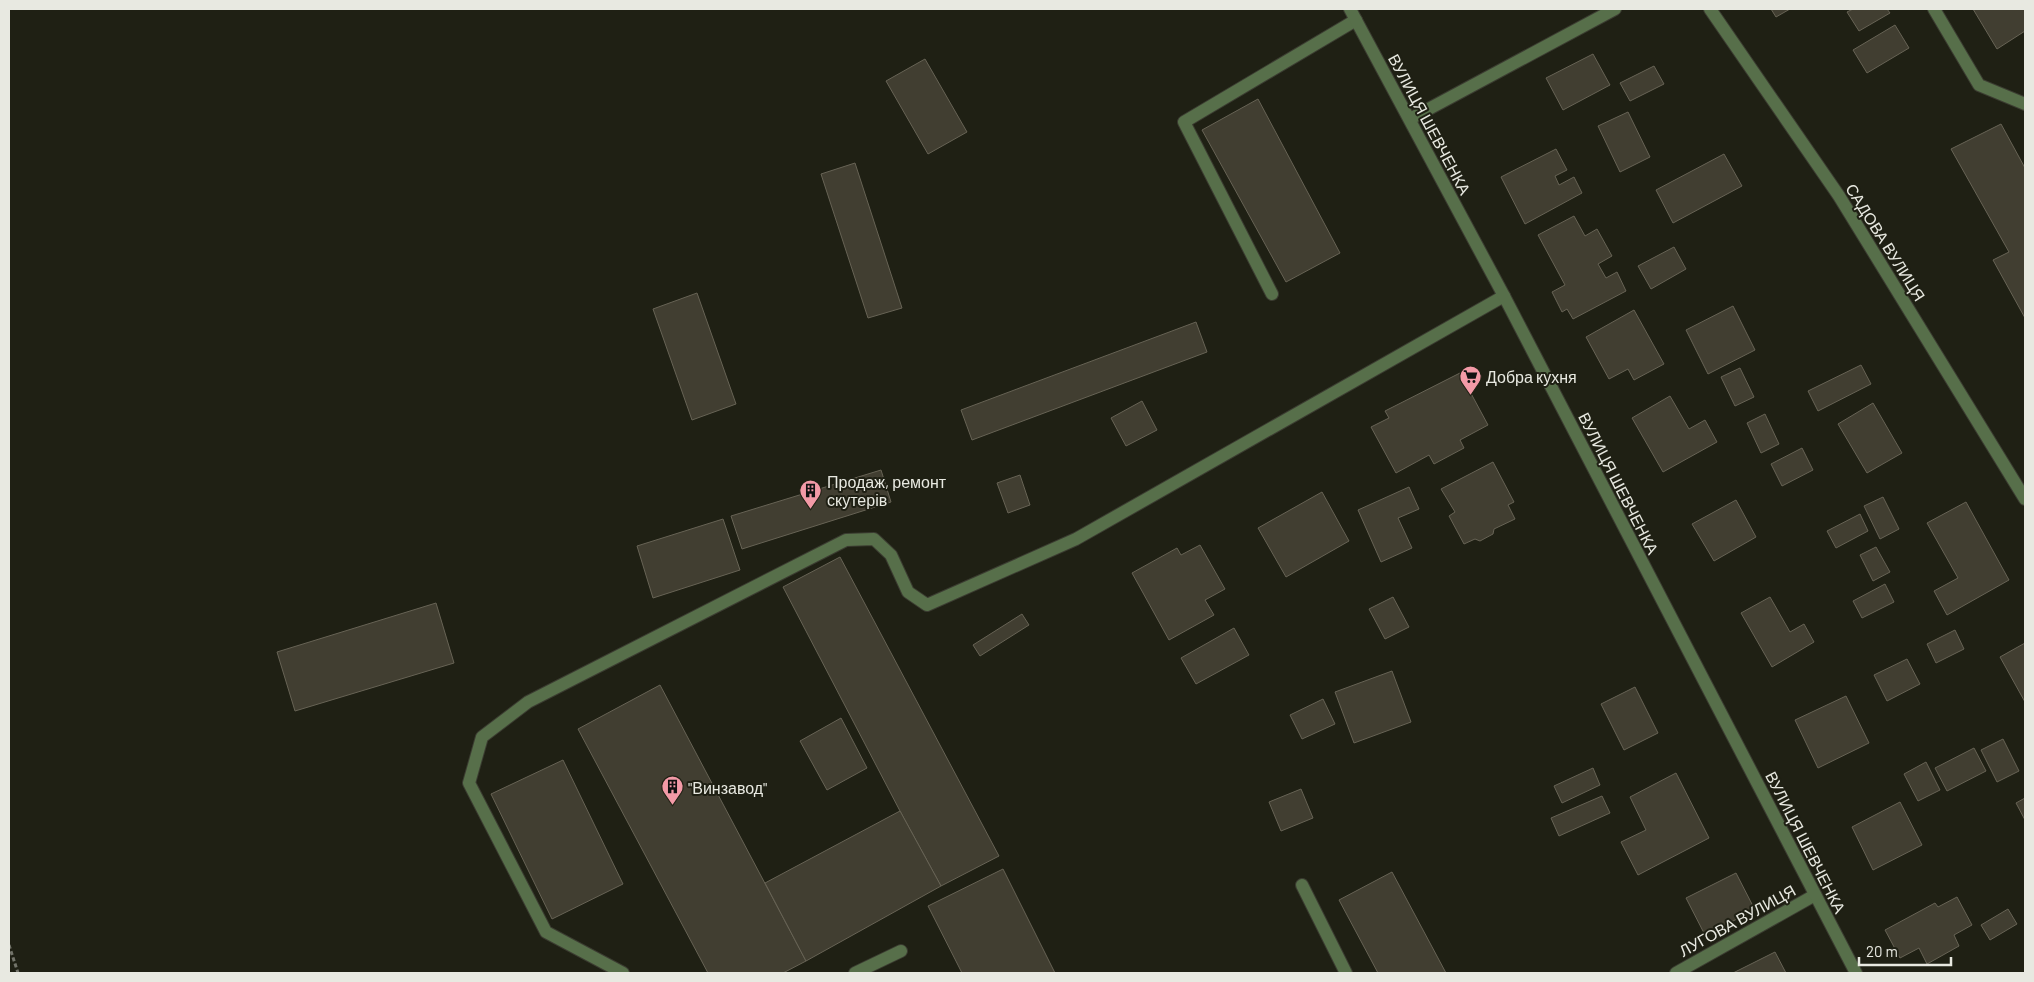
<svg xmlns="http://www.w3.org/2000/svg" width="2034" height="982" font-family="Barlow,sans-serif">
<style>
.building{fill:#413e31;stroke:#676355}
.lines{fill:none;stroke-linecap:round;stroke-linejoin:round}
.service-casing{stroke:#3b3c31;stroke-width:14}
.minor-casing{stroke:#3b3c31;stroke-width:14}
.tertiary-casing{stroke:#3b3c31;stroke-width:14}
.path{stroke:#73746a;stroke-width:3;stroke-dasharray:4 2.5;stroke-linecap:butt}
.service{stroke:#576f4a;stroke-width:12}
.minor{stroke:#576f4a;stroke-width:12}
.tertiary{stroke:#576f4a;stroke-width:12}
.labels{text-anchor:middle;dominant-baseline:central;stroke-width:4;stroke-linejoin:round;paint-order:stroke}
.street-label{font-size:16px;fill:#e8e9e1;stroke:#1f2014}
.poi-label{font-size:16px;fill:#e8e9e1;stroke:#1f2014;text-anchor:start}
</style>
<rect width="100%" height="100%" fill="#1f2014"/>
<g class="building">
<path d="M1771 9H1790L1776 17Z"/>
<path d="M1853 9H1887L1890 13 1859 31 1847 12Z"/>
<path d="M1973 9H2025V31L1997 49Z"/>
<path d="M1895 25 1909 48 1867 73 1853 50Z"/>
<path d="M1593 54 1610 85 1563 110 1546 78Z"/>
<path d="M925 59 967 132 928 154 886 81Z"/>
<path d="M1654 66 1664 84 1630 101 1620 83Z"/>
<path d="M1258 99 1340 253 1286 282 1202 130Z"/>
<path d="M1628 112 1650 157 1620 172 1598 126Z"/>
<path d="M2001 124 2025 168V318L1993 260 2009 252 1951 149Z"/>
<path d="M1556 149 1567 170 1555 176 1559 185 1574 177 1582 193 1525 224 1501 177Z"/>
<path d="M1724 154 1742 186 1673 223 1656 190Z"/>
<path d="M855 163 902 308 868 318 821 174Z"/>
<path d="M1574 216 1585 236 1597 229 1612 256 1598 264 1606 278 1617 272 1626 291 1573 319 1567 309 1562 312 1552 292 1565 285 1538 235Z"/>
<path d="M1674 247 1686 269 1651 289 1638 266Z"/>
<path d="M697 293 736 404 692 420 653 309Z"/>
<path d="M1733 306 1755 350 1708 374 1686 330Z"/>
<path d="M1634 310 1664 364 1634 380 1628 369 1609 379 1586 337Z"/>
<path d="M1196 322 1207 352 972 440 961 410Z"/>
<path d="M1861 365 1871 384 1818 411 1808 391Z"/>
<path d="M1740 368 1754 397 1735 406 1721 377Z"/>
<path d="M1460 373 1488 425 1460 440 1464 448 1434 464 1429 455 1396 473 1371 427 1389 418 1385 411Z"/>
<path d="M1670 396 1689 429 1705 420 1717 442 1663 472 1632 418Z"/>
<path d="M1142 401 1157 430 1126 446 1111 418Z"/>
<path d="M1873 403 1902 453 1867 473 1838 424Z"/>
<path d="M1765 414 1779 444 1761 453 1747 423Z"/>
<path d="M1802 448 1813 470 1782 486 1771 464Z"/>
<path d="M1493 462 1514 502 1508 505 1515 519 1494 529 1493 534 1480 541 1475 539 1464 544 1449 516 1455 512 1441 489Z"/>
<path d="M881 470 891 502 742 549 731 516Z"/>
<path d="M1020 475 1030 505 1008 513 997 483Z"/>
<path d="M1409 487 1419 509 1398 518 1412 548 1381 562 1358 510Z"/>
<path d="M1322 492 1349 541 1286 577 1258 528Z"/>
<path d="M1883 497 1899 529 1880 539 1864 506Z"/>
<path d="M1736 500 1756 537 1714 561 1692 524Z"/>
<path d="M1966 502 2009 580 1947 615 1934 591 1958 578 1927 523Z"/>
<path d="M1860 514 1868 531 1836 548 1827 531Z"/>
<path d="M723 519 740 570 653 598 637 546Z"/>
<path d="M1200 545 1225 589 1205 600 1214 615 1169 640 1132 573 1177 548 1181 555Z"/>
<path d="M1876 547 1890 572 1873 581 1860 555Z"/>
<path d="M840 557 999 856 941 886 900 811 783 587Z"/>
<path d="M1885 584 1894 602 1862 618 1853 601Z"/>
<path d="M1393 597 1409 627 1385 639 1369 609Z"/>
<path d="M1770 597 1790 632 1804 624 1814 642 1772 667 1741 613Z"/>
<path d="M436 603 454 663 295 711 277 652Z"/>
<path d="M1022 614 1029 625 980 656 973 645Z"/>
<path d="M1234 628 1249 655 1196 684 1181 658Z"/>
<path d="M1955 630 1964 649 1936 663 1927 644Z"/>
<path d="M2025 643V702L2000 657Z"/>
<path d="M1907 659 1920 684 1887 701 1874 675Z"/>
<path d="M1392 671 1411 722 1354 743 1335 692Z"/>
<path d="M660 685 806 961 783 973H708L578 729Z"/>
<path d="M1635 687 1658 733 1624 750 1601 704Z"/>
<path d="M1846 696 1869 743 1818 768 1795 720Z"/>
<path d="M1323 699 1335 724 1302 739 1290 715Z"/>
<path d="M841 718 867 768 827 790 800 741Z"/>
<path d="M2003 739 2019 771 1997 782 1981 750Z"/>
<path d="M1974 748 1986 771 1947 791 1935 768Z"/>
<path d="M563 760 623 884 552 919 491 794Z"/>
<path d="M1926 762 1940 790 1918 801 1904 774Z"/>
<path d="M1593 768 1600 785 1562 803 1554 786Z"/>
<path d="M1676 773 1709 838 1638 875 1621 842 1646 830 1630 797Z"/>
<path d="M1301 789 1313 818 1281 831 1269 802Z"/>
<path d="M1602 796 1610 813 1559 836 1551 818Z"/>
<path d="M2025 798V820L2016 803Z"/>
<path d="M1900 802 1922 845 1873 870 1852 827Z"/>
<path d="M900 811 941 886 806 961 765 883Z"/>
<path d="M1003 869 1055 973H962L928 906Z"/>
<path d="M1392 872 1446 973H1378L1339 900Z"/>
<path d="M1736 873 1755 910 1705 935 1686 898Z"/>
<path d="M1957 897 1972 925 1954 935 1959 946 1927 964 1919 948 1900 958 1885 930 1935 903 1938 907Z"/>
<path d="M2008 909 2017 924 1990 940 1981 925Z"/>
<path d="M1775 952 1786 973H1733Z"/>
</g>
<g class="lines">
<defs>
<g id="service">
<path d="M1934 9 1979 85 2025 104"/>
<path d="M1272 294 1184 122 1356 20"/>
<path d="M1302 885 1346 973"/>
<path d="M623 973 546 932 469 783 482 737 528 702 846 540 874 539 891 555 908 592 927 605 1076 539 1504 296"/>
<path d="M855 973 901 951"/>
</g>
<g id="minor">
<path d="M1710 9 1839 196 2025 499"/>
<path d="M1410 119 1615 9"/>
<path d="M1676 973 1815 895"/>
</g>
<path id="tertiary" d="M1350 9 1504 296 1856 973"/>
</defs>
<use href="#service" class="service-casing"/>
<use href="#minor" class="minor-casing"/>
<use href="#tertiary" class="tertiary-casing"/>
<path class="path" d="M9 945 18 973"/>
<use href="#service" class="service"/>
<use href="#minor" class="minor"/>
<use href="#tertiary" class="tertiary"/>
</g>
<defs>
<symbol id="supermarket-pin" viewBox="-11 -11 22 30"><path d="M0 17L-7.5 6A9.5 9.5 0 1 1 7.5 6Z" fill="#f39aa7" stroke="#1f2014"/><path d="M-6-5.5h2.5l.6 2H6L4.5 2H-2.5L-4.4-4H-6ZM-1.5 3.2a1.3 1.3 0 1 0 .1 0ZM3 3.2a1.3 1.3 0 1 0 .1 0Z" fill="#111"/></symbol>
<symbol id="building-pin" viewBox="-11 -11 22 30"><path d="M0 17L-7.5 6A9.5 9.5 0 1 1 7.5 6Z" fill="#f39aa7" stroke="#1f2014"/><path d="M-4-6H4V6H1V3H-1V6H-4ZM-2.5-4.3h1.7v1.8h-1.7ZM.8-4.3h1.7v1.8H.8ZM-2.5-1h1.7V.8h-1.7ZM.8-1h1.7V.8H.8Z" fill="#111"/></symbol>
</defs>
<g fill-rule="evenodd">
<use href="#supermarket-pin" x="1458" y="364" width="25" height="34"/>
<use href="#building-pin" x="798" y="478" width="25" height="34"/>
<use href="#building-pin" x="660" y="774" width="25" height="34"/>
</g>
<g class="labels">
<g class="street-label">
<text transform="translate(1430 124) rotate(62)">ВУЛИЦЯ ШЕВЧЕНКА</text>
<text transform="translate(1886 242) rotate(58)">САДОВА ВУЛИЦЯ</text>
<text transform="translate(1619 483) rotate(63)">ВУЛИЦЯ ШЕВЧЕНКА</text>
<text transform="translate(1806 842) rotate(63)">ВУЛИЦЯ ШЕВЧЕНКА</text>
<text transform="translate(1737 920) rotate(-29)">ЛУГОВА ВУЛИЦЯ</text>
</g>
<g class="poi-label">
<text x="1486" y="376">Добра кухня</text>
<text x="827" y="481">Продаж, ремонт<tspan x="827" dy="18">скутерів</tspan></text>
<text x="688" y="787">"Винзавод"</text>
</g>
</g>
<rect width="2034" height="982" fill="none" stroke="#e8e9e1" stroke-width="20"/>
<path d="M1859 957v8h92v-8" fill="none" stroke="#e8e9e1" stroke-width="2.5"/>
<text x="1866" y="957" font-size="15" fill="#e8e9e1" stroke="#1f2014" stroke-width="4" paint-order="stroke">20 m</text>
</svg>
